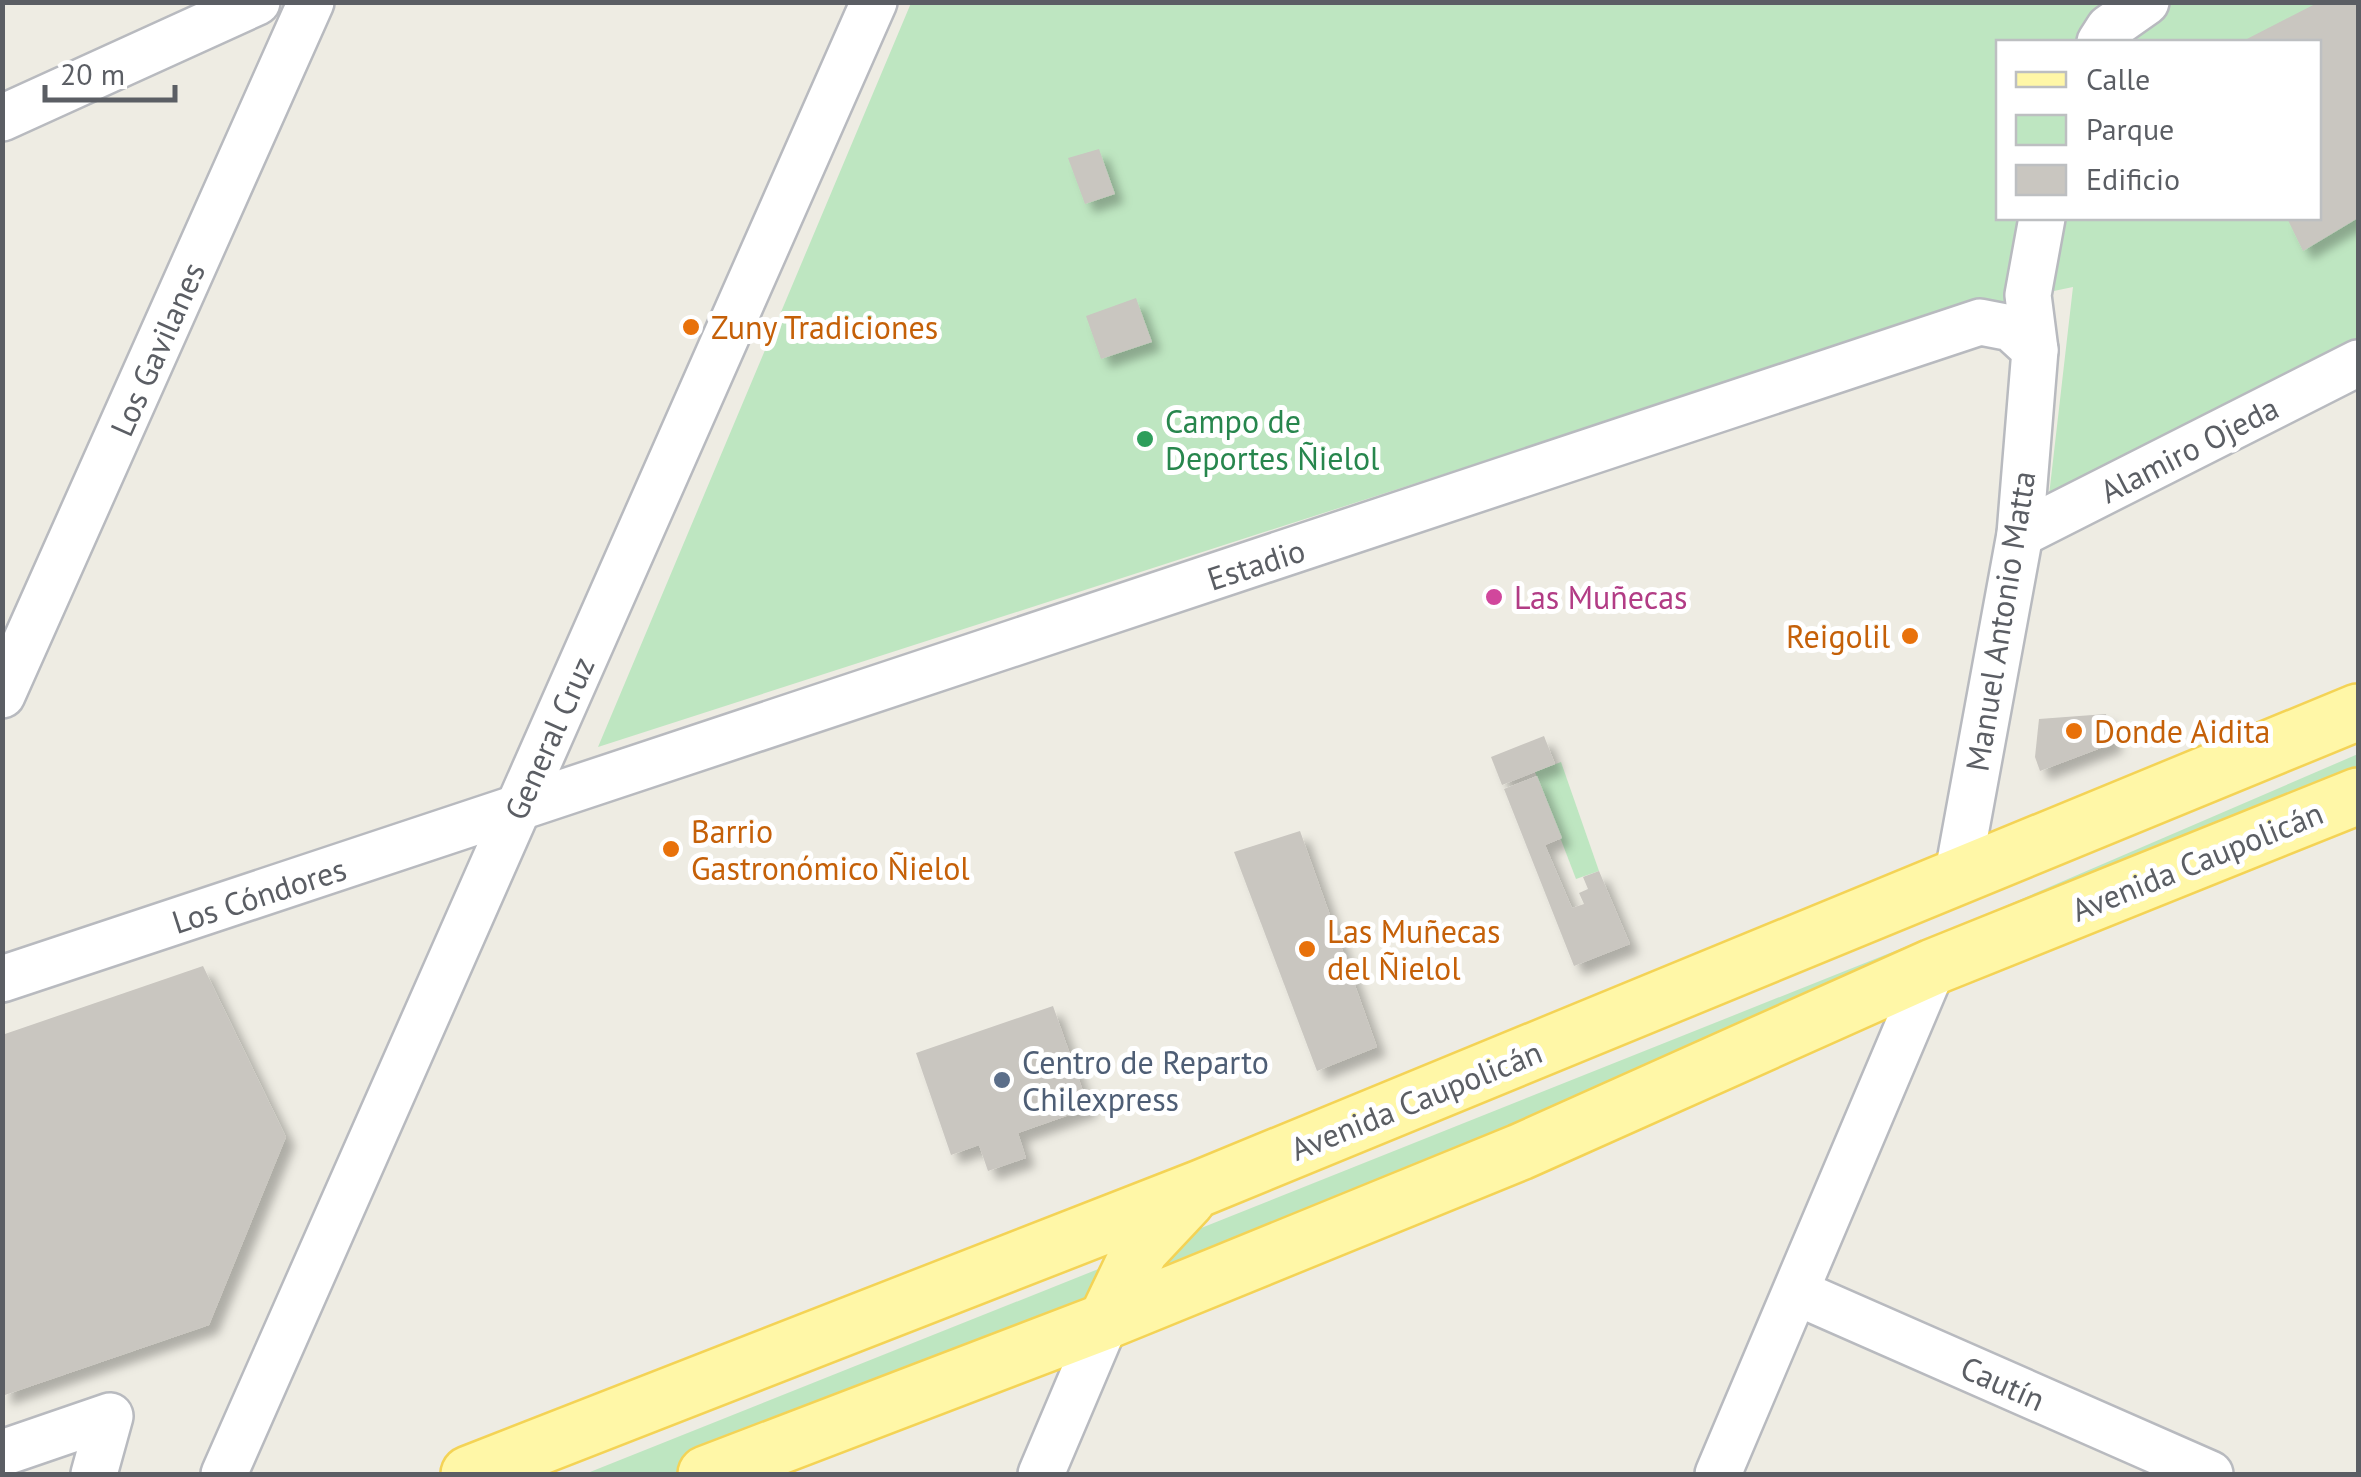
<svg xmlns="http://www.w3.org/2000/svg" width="2361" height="1477" font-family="'PT Sans',sans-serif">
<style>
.green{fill:#bee6c1;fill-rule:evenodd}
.building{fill:#c9c6c0;filter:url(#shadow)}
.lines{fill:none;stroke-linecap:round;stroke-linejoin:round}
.minor-casing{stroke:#b8babf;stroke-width:50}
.major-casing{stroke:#f4d355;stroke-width:60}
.minor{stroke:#fff;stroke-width:45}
.major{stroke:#fff7a7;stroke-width:55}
.food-dot{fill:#e8710a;stroke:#fff;stroke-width:4}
.leisure-dot{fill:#2e9e5b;stroke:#fff;stroke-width:4}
.hotel-dot{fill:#d1479c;stroke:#fff;stroke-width:4}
.service-dot{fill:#5c6f8a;stroke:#fff;stroke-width:4}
.labels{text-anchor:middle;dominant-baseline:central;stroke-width:10;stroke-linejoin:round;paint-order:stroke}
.food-label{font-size:32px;fill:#c56008;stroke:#fff;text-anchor:start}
.street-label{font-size:32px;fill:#5b5e64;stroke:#fff}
.leisure-label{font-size:32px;fill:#27864d;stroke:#fff;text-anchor:start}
.hotel-label{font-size:32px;fill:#b23c85;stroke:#fff;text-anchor:start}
.service-label{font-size:32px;fill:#4e5e75;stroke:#fff;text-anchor:start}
</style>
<defs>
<filter id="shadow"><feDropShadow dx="9" dy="9" stdDeviation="5" flood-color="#0004"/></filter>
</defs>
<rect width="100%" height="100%" fill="#eeece3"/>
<g class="green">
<path d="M911 3H2358V351L2048 504 2073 287 1990 304 1987 299 598 747ZM1998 42H2318V218H1998Z"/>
<path d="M2358 754V781L682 1474H585L1980 917Z"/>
<path d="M1561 762 1599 871 1576 879 1535 772Z"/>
</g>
<g class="building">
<path d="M2319 2H2358V218L2303 251 2287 218H2318V42H2241Z"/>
<path d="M1099 149 1115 194 1085 204 1068 158Z"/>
<path d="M1136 298 1152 342 1101 359 1086 316Z"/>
<path d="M2106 714 2114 743 2040 771 2035 757 2039 719Z"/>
<path d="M1544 736 1555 764 1502 785 1491 757Z"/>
<path d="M1537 776 1562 838 1545 845 1572 908 1584 904 1579 893 1588 889 1583 877 1599 871 1630 944 1574 966 1504 789Z"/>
<path d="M1300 831 1377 1047 1317 1071 1234 852Z"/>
<path d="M203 966 286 1137 209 1325 2 1396V1035Z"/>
<path d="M1053 1006 1089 1108 1018 1133 1026 1158 988 1171 979 1145 951 1155 916 1053Z"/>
</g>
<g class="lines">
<defs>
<g id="minor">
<path d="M2100 42 2109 28 2146 2"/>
<path d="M2 118 257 2"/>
<path d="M2035 350 2028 295 2042 218"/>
<path d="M2020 534 2358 363"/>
<path d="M2 695 311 2"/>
<path d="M2 979 1980 322 2011 328 2035 350 2020 534 1957 878"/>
<path d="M1796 1292 2210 1474"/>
<path d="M2 1453 110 1416 94 1474"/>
<path d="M224 1474 874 2"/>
<path d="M1041 1474 1106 1321"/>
<path d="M1718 1474 1933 967"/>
</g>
<g id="major">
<path d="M1106 1321 1140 1250 1187 1200"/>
<path d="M469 1474 1201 1188 2358 712"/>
<path d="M706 1474 1106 1321 1520 1152 1933 967 2358 796"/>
</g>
</defs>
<use href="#minor" class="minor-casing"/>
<use href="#major" class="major-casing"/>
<use href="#minor" class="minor"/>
<use href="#major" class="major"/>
</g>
<g class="food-dot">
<circle cx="691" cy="327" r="10"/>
<circle cx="1910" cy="636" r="10"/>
<circle cx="2074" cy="731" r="10"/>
<circle cx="671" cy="849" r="10"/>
<circle cx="1307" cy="949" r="10"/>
</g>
<circle class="leisure-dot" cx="1145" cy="439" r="10"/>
<circle class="hotel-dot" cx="1494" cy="597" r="10"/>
<circle class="service-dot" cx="1002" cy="1080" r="10"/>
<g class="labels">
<g class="food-label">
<text x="711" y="327">Zuny Tradiciones</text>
<text x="1890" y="636" text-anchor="end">Reigolil</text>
<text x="2094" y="731">Donde Aidita</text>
<text x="691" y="831">Barrio<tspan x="691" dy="37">Gastronómico Ñielol</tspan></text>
<text x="1327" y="931">Las Muñecas<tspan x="1327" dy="37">del Ñielol</tspan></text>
</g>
<g class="street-label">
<text transform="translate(157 349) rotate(-66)">Los Gavilanes</text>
<text transform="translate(2189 449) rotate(-27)">Alamiro Ojeda</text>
<text transform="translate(1256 564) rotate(-18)">Estadio</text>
<text transform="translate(2000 621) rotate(-81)">Manuel Antonio Matta</text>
<text transform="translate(549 738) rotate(-66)">General Cruz</text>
<text transform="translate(2197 861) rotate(-22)">Avenida Caupolicán</text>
<text transform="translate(259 895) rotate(-18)">Los Cóndores</text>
<text transform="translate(1416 1100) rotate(-22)">Avenida Caupolicán</text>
<text transform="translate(2003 1383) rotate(24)">Cautín</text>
</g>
<g class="leisure-label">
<text x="1165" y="421">Campo de<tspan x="1165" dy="37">Deportes Ñielol</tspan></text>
</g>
<g class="hotel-label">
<text x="1514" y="597">Las Muñecas</text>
</g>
<g class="service-label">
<text x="1022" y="1062">Centro de Reparto<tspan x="1022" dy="37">Chilexpress</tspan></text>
</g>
</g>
<rect width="2361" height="1477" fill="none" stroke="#5b5e64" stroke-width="10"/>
<rect x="1996" y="40" width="325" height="180" fill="#ffffff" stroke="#bdbfc1" stroke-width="2.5"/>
<rect x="2016" y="72" width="50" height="15" fill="#fff7a7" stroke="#bdbfc1" stroke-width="2.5"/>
<text x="2086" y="90" font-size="30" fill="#5b5e64">Calle</text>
<rect x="2016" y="115" width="50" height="30" fill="#bee6c1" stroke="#bdbfc1" stroke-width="2.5"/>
<text x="2086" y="140" font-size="30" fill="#5b5e64">Parque</text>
<rect x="2016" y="165" width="50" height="30" fill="#c9c6c0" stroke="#bdbfc1" stroke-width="2.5"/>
<text x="2086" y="190" font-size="30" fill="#5b5e64">Edificio</text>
<path d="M45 85v15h130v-15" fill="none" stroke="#5b5e64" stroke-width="5"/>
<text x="60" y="85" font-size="30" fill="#5b5e64" stroke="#ffffff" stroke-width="8" paint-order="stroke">20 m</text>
</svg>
